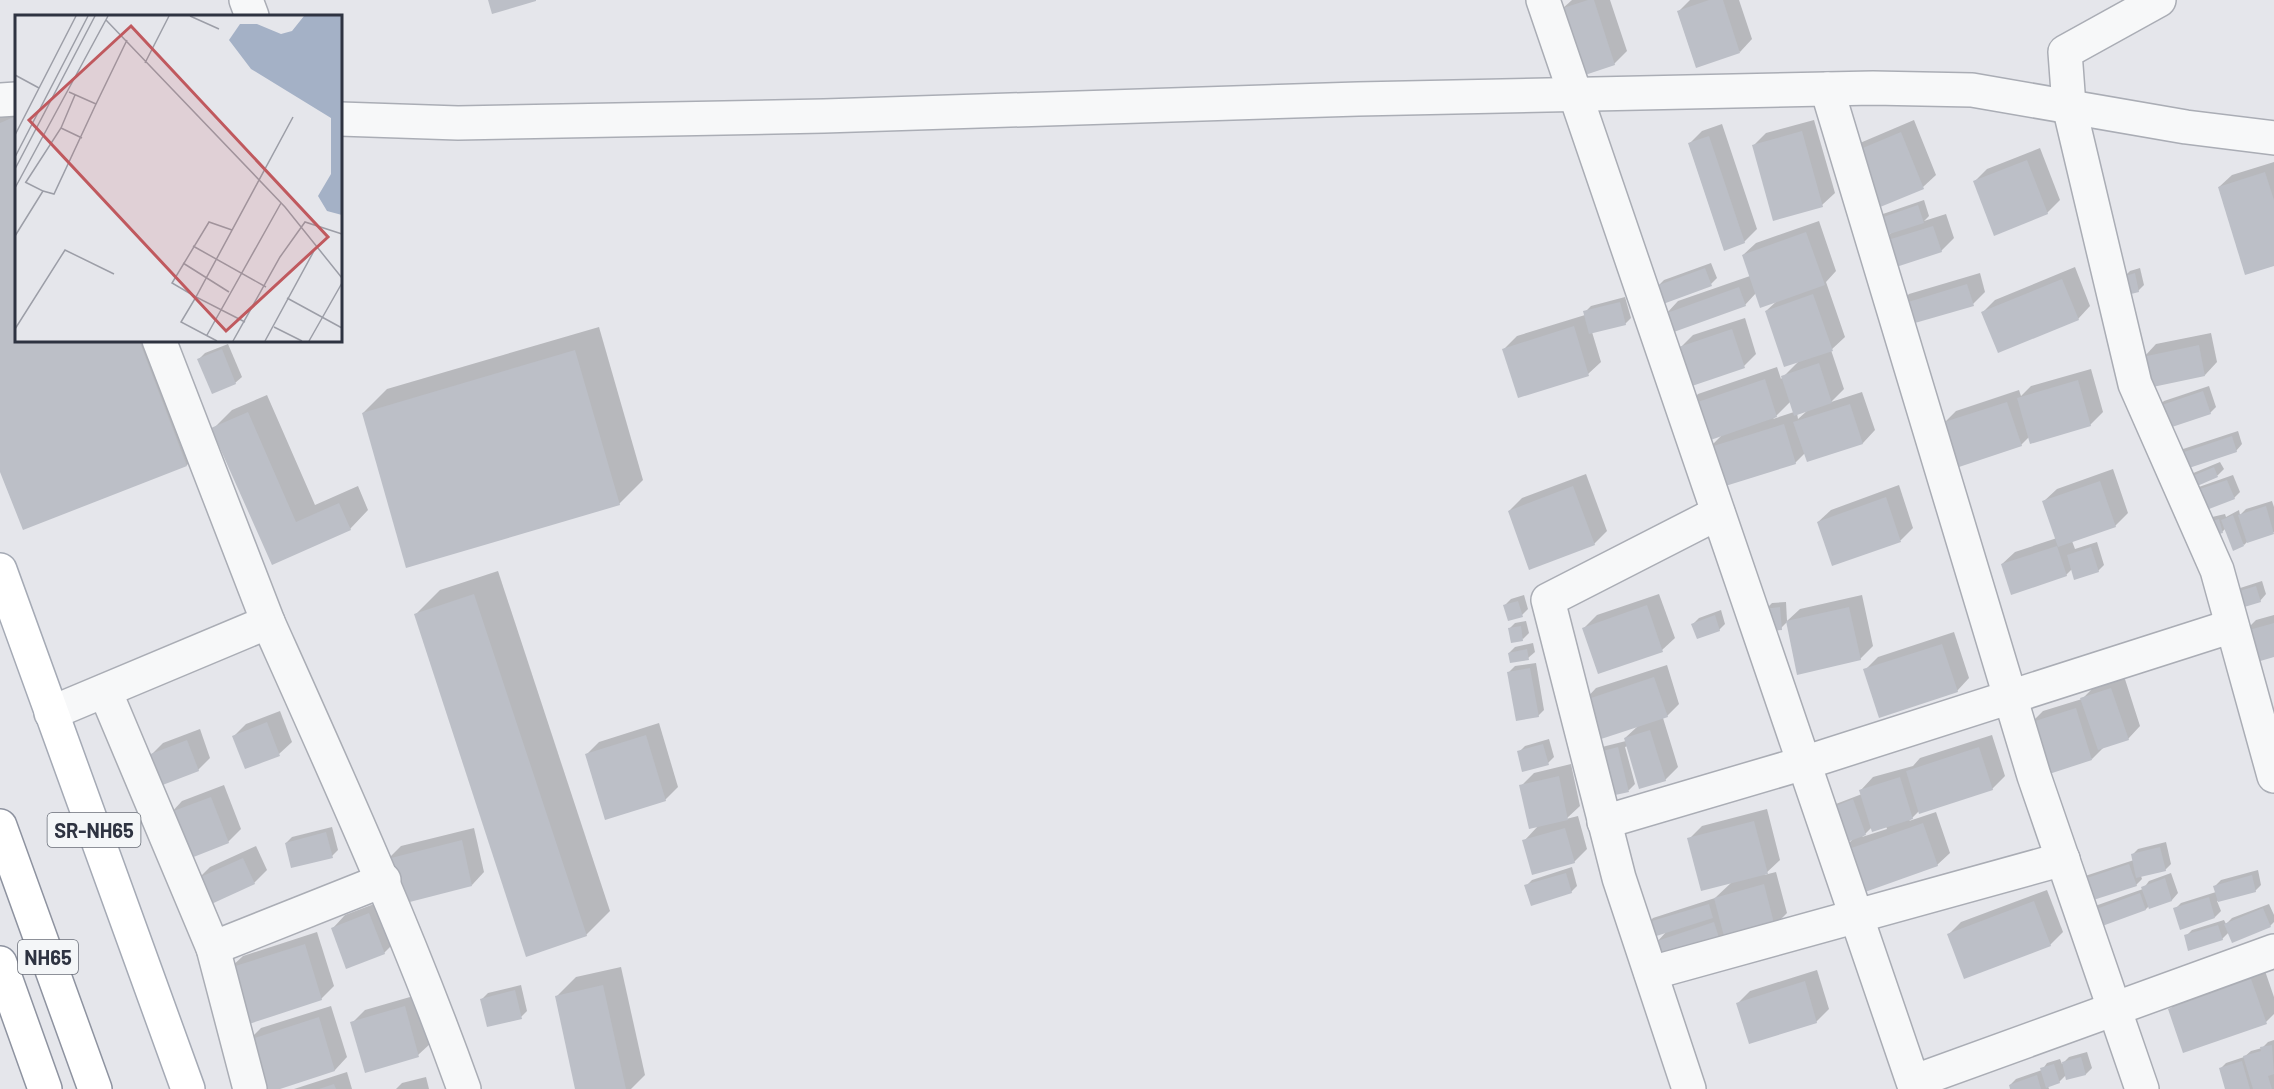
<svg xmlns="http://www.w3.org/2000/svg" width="2274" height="1089" font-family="Barlow,sans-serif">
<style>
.shadow{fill:#0003;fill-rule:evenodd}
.building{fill:#bcbfc7}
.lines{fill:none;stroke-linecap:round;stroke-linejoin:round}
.minor-casing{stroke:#aaadb5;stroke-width:36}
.major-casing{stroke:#a5aab5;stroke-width:36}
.highway-casing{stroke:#8e93a0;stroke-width:36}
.minor{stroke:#f7f8f9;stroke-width:33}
.major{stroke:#fff;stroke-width:33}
.highway{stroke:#fff;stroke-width:33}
.labels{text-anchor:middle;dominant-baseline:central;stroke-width:5;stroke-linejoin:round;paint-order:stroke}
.shield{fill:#f4f6f8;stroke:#696e78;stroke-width:1.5}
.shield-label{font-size:20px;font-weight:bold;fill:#2e3341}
.inset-road{fill:none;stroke:#9c9ea7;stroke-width:1.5}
.view{fill:#c0595e;fill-opacity:0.15;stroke:#c0595e;stroke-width:3}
.inset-edge{fill:none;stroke:#2e3341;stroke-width:3}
</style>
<rect width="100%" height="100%" fill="#e5e6eb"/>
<g class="shadow">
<path d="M1572 0H1610L1627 51 1614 64 1562 9Z"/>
<path d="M1690 0H1739L1752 39 1740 52 1679 11Z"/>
<path d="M16 103V340H172L211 441 187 465 23 528 0 467V109Z"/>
<path d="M1814 120 1835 193 1822 205 1753 146 1766 133Z"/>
<path d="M1914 120 1936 175 1923 187 1847 155 1860 143Z"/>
<path d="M1722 124 1757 229 1744 242 1689 144 1702 131Z"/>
<path d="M2040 148 2060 200 2047 213 1975 181 1987 169Z"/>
<path d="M2274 162V264L2219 187 2232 175Z"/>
<path d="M1924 200 1929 216 1924 221 1946 214 1954 238 1941 251 1880 244 1893 231 1877 216Z"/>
<path d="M1819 221 1836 271 1826 282 1845 337 1831 350 1844 389 1831 402 1862 392 1875 430 1863 443 1805 453 1795 463 1709 448 1723 434 1685 407 1698 394 1777 367 1781 379 1799 361 1766 311 1778 300 1756 293 1745 305 1666 314 1678 301 1750 276 1743 255 1756 243ZM1791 401 1794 412 1773 419ZM1808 410 1798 419 1797 413Z"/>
<path d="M1711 263 1717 278 1711 284 1658 286 1664 280Z"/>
<path d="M2075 267 2090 306 2078 319 1983 312 1995 300Z"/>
<path d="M2140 268 2144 285 2138 291 2124 277 2130 271Z"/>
<path d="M1980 273 1985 292 1973 304 1896 307 1909 294Z"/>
<path d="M1625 297 1631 318 1625 324 1592 332 1601 362 1588 374 1504 349 1517 336 1585 315V312L1591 306Z"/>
<path d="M1745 318 1756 354 1744 366 1681 347 1693 335Z"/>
<path d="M599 327 643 480 619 504 363 413 387 389Z"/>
<path d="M2211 333 2217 362 2205 375 2144 357 2156 344Z"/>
<path d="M228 344 242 377 235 383 199 359 205 353Z"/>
<path d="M2091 369 2103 412 2090 425 2029 437 2021 445 1943 424 1956 411 2019 390 2021 396 2031 386Z"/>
<path d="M2209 386 2216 407 2210 413 2157 407 2164 401Z"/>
<path d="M267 395 315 505 358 486 368 510 350 529 272 563 213 429 232 410Z"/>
<path d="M2238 431 2242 444 2236 451 2178 470 2180 450Z"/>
<path d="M2220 462 2224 469 2218 475 2188 488 2191 474Z"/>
<path d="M2113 469 2128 513 2115 526 2072 541 2075 549 2097 542 2104 565 2098 571 2072 569 2066 575 2002 564 2015 552 2057 538 2044 501 2057 489Z"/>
<path d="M1586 474 1607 531 1594 544 1509 511 1522 498Z"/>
<path d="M2233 475 2240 492 2234 498 2197 512 2196 488Z"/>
<path d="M1899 485 1913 528 1901 540 1833 564 1818 522 1831 510Z"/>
<path d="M2272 501 2274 507V532L2247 542 2244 545 2226 528 2222 532 2208 518 2225 514 2226 517 2239 510 2240 515 2246 509Z"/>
<path d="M498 571 610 911 586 935 416 614 440 590Z"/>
<path d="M2262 581 2266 594 2260 601 2234 590Z"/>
<path d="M1659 594 1675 638 1662 650 1584 628 1597 615Z"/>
<path d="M1524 595 1528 609 1522 615 1505 605 1511 599Z"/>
<path d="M1862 595 1873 646 1860 659 1787 622 1781 628 1766 609 1772 603 1786 602 1787 621 1800 609Z"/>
<path d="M1721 610 1725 624 1719 630 1693 624 1699 618Z"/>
<path d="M2274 615V656L2244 632 2256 620Z"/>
<path d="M1526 621 1529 633 1523 639 1509 629 1515 623Z"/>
<path d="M1954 632 1969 678 1957 691 1865 670 1878 657Z"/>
<path d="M1533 643 1535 652 1528 658 1509 653 1515 647Z"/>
<path d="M1536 663 1544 710 1538 716 1509 672 1515 666Z"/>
<path d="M1667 665 1679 704 1667 716 1663 718 1678 767 1665 780 1628 746 1625 747 1635 784 1629 790 1607 796 1602 747 1626 741 1625 738 1638 726 1584 701 1596 688Z"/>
<path d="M2124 676 2140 726 2128 739 2104 747 2092 759 2031 723 2043 711 2082 699 2095 686Z"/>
<path d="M280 711 292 742 279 754 246 767 234 736 246 724Z"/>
<path d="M659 723 678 787 665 800 586 755 599 742Z"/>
<path d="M200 729 210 758 198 770 150 756 163 743Z"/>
<path d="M1992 735 2005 776 1992 789 1920 810 1909 821 1936 812 1950 853 1937 865 1838 854 1855 837 1828 807 1862 794 1861 790 1873 777 1913 766 1920 758ZM1886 826 1887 829 1862 837 1872 827Z"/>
<path d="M1549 739 1554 757 1548 763 1519 752 1525 746Z"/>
<path d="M1571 764 1580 806 1566 819 1578 816 1587 849 1574 862 1524 841 1539 825 1521 786 1534 773Z"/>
<path d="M224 785 241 829 228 842 170 814 182 801Z"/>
<path d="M1767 809 1780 860 1764 875 1776 872 1787 913 1775 925 1725 939 1656 943 1667 931 1647 924 1653 918 1715 898 1732 882 1689 839 1702 826Z"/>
<path d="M332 827 338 850 332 856 286 843 292 837Z"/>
<path d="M474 828 484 872 472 885 388 859 401 846Z"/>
<path d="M2166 842 2171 864 2165 870 2141 876 2142 879 2136 885 2085 901V876L2134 860 2132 855 2138 849Z"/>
<path d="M256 846 267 870 254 883 198 879 210 867Z"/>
<path d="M1572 867 1577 886 1571 892 1526 886 1532 880Z"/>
<path d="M2258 870 2261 885 2255 891 2217 901 2221 911 2215 917 2175 909 2181 903 2216 892 2215 886 2221 880Z"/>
<path d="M2171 873 2178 893 2172 900 2150 908 2149 906 2146 909 2095 927V906L2143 889 2149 881Z"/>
<path d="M2047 890 2063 932 2050 945 1949 934 1961 922Z"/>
<path d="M382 901 397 940 384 953 333 928 345 915Z"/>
<path d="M2269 904 2274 915V922L2270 926 2229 932 2222 939 2186 936 2192 930 2224 920 2226 924 2232 918Z"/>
<path d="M317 932 334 986 321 999 230 968 243 956Z"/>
<path d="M621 967 645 1075 631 1089H577L557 996 576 977Z"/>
<path d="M2264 968 2274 997V1014L2266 1022 2169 1010 2182 997Z"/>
<path d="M1817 970 1829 1009 1816 1022 1738 1003 1750 991Z"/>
<path d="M521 985 527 1011 521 1017 482 999 488 993Z"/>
<path d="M417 995 431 1043 418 1055 352 1023 365 1010Z"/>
<path d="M331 1006 347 1057 335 1070 275 1089 248 1041 261 1028Z"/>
<path d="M2274 1040V1089H2226L2220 1069 2226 1063 2244 1057 2251 1051 2262 1048 2268 1042Z"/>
<path d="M2087 1052 2092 1068 2086 1074 2066 1075 2059 1082 2048 1086 2049 1089H2012L2010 1085 2016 1079 2042 1070 2047 1063 2060 1059 2062 1064 2069 1057Z"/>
<path d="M347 1072 352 1089H294Z"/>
<path d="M426 1077 429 1089H396L402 1083Z"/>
</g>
<g class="building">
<path d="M488 0H536V1L492 14Z"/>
<path d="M1588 0H1594L1615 65 1582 76 1560 9Z"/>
<path d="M1709 0H1723L1740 53 1696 68 1677 11Z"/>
<path d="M16 116V340H139L187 466 23 530 0 472V123Z"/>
<path d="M1802 131 1823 207 1773 221 1752 145Z"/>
<path d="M1901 132 1924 189 1868 212 1846 155Z"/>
<path d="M1709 136 1745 243 1724 251 1688 143Z"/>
<path d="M2027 160 2048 214 1994 236 1973 181Z"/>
<path d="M2265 172 2274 200V266L2245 275 2218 187Z"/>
<path d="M1918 205 1924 223 1874 239 1869 222Z"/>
<path d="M1933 226 1942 252 1887 270 1878 243Z"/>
<path d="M1806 232 1825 285 1760 308 1742 255Z"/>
<path d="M1705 268 1712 286 1663 304 1656 286Z"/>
<path d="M2135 273 2139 292 2127 295 2122 277Z"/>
<path d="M2062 279 2079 320 1998 353 1981 312Z"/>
<path d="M1967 284 1974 306 1901 327 1895 306Z"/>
<path d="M1739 287 1746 306 1671 333 1664 314Z"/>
<path d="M1813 294 1833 351 1784 367 1765 311Z"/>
<path d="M1620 302 1626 325 1589 334 1583 311Z"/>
<path d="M1574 326 1589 376 1518 398 1502 349Z"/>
<path d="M1732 329 1745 368 1692 386 1679 347Z"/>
<path d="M2199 345 2205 376 2148 388 2142 357Z"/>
<path d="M222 349 236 384 212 394 197 359Z"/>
<path d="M575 350 620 505 406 568 362 413Z"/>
<path d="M1819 363 1832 403 1794 416 1781 376Z"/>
<path d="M1765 379 1777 417 1696 445 1683 407Z"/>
<path d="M2078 380 2091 426 2030 444 2017 398Z"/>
<path d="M2203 391 2211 414 2163 430 2156 407Z"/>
<path d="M2007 402 2022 446 1956 468 1941 423Z"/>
<path d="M1850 404 1863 444 1807 462 1793 422Z"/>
<path d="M248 412 296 522 339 503 351 530 272 565 211 428Z"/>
<path d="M1784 424 1796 464 1719 488 1707 448Z"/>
<path d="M2232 436 2237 452 2177 472 2172 456Z"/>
<path d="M2214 467 2218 477 2188 490 2183 480Z"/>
<path d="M2227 480 2235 499 2196 514 2188 493Z"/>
<path d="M2100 481 2116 527 2058 547 2042 501Z"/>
<path d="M1573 486 1595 545 1529 570 1508 511Z"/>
<path d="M1886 497 1901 542 1832 566 1817 522Z"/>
<path d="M2266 506 2274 534 2247 543 2238 515Z"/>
<path d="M2233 515 2244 546 2233 551 2221 520Z"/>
<path d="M2219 519 2223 533 2205 537 2200 524Z"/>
<path d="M2057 546 2067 576 2011 595 2001 564Z"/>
<path d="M2091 547 2099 572 2074 580 2067 555Z"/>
<path d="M2256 586 2261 602 2231 611 2226 595Z"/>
<path d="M474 594 587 936 526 957 414 614Z"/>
<path d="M1518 601 1523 617 1508 621 1503 605Z"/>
<path d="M1647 605 1663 652 1598 674 1582 628Z"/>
<path d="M1780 607 1782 630 1766 631 1764 609Z"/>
<path d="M1849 607 1861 660 1797 675 1786 621Z"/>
<path d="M1715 615 1720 631 1697 639 1691 624Z"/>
<path d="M2274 623V657L2250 664 2242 632Z"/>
<path d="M1521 626 1523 641 1511 643 1508 628Z"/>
<path d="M1942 644 1958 692 1879 718 1863 669Z"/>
<path d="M1527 649 1529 660 1510 663 1508 653Z"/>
<path d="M1530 668 1539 717 1516 721 1507 672Z"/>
<path d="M1654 677 1668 717 1595 741 1582 701Z"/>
<path d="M2111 688 2129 740 2098 750 2080 698Z"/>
<path d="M2076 708 2092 760 2046 775 2029 723Z"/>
<path d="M267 722 280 756 245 769 232 736Z"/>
<path d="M1650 730 1666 781 1639 789 1624 738Z"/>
<path d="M646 735 666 801 605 820 585 754Z"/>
<path d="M187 740 199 771 160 786 148 755Z"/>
<path d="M1543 744 1549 765 1522 772 1517 751Z"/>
<path d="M1618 747 1629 792 1606 797 1595 753Z"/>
<path d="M1979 747 1993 790 1919 814 1906 771Z"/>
<path d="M1559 776 1568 820 1529 829 1519 785Z"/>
<path d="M1900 777 1913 819 1872 832 1859 790Z"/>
<path d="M211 797 229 843 186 860 168 813Z"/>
<path d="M1853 799 1866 835 1834 847 1821 812Z"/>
<path d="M1754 821 1768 874 1701 891 1687 838Z"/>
<path d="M1923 823 1938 866 1851 897 1837 853Z"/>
<path d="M1565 828 1575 863 1532 875 1522 840Z"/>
<path d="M326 832 333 858 291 868 285 843Z"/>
<path d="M462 840 472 886 398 905 387 859Z"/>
<path d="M2160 847 2166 871 2136 878 2131 854Z"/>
<path d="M243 858 255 884 207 906 196 879Z"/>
<path d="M2129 864 2137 886 2084 903 2078 881Z"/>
<path d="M1566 873 1572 893 1531 906 1524 885Z"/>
<path d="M2252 875 2256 892 2218 902 2213 886Z"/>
<path d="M2165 878 2172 901 2149 909 2141 887Z"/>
<path d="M1764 884 1775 927 1725 940 1714 898Z"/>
<path d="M2140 893 2146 910 2094 929 2088 912Z"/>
<path d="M2209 897 2215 918 2180 930 2173 908Z"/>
<path d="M2034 901 2051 946 1964 979 1947 934Z"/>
<path d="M1709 904 1713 918 1650 938 1645 923Z"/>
<path d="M2263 908 2271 927 2232 943 2224 924Z"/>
<path d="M369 913 385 954 346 969 331 928Z"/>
<path d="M1714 922 1721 944 1662 965 1654 942Z"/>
<path d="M2218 925 2223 940 2188 951 2184 935Z"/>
<path d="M305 944 322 1000 246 1025 229 968Z"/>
<path d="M2251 979 2267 1024 2183 1053 2168 1009Z"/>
<path d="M1805 981 1817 1023 1749 1044 1736 1003Z"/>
<path d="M603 985 626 1089H575L555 996Z"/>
<path d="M515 990 522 1019 487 1027 480 999Z"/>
<path d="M405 1006 419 1057 365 1073 350 1022Z"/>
<path d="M319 1017 335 1071 280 1089H262L246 1041Z"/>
<path d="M2272 1045 2274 1074 2268 1076 2272 1089H2253L2243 1056 2261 1051 2260 1047Z"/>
<path d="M2081 1057 2086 1075 2066 1080 2062 1062Z"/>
<path d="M2242 1061 2250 1089H2225L2219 1068Z"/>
<path d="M2054 1064 2060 1083 2046 1088 2040 1068Z"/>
<path d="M2037 1075 2041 1089H2010L2009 1085Z"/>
<path d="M334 1084 336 1089H319Z"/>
</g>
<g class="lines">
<defs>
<g id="minor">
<path d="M246 0 252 16"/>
<path d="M1543 0 1913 1082 2274 951"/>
<path d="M2159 0 2065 52 2069 106 2135 384 2217 570 2274 776"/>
<path d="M1827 89 2034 776 2142 1089"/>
<path d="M0 100 16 99"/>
<path d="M340 119 458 123 824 116 1358 99 1873 88 1972 90 2186 127 2274 138"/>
<path d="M268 622C337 776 407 930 464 1089"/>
<path d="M105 691 213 948 250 1089"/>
<path d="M51 713 268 622 159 340"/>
<path d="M1604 822 1804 763 2232 626"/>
<path d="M213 948 384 880"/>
<path d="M1651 973 2063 859"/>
<path d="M1689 1089 1619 878 1548 600 1718 513"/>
</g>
<path id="major" d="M0 570 188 1089"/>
<g id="highway">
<path d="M0 826 95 1089"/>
<path d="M0 963 45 1089"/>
</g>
</defs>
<use href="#minor" class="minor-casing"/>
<use href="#major" class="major-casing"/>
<use href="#highway" class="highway-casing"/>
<use href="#minor" class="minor"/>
<use href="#major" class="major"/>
<use href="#highway" class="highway"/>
</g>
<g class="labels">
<g class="shield">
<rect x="47.5" y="813" width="93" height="34" rx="4.5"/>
<rect x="18" y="940" width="60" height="34" rx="4.5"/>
</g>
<g class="shield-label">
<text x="94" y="830">SR-NH65</text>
<text x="48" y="957">NH65</text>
</g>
</g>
<g transform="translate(15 15)">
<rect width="327" height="327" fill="#e5e6eb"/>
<path d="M289 1H327V200L312 196 303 181 316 159V103L236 54 214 25 225 9H242L266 19 277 16Z" fill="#a4b1c6"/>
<path class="inset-road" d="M175 1 204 14M91 5 270 192 327 263M130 48 154 1M0 60 24 73M54 77 81 89 112 25M46 113 67 123M0 120 61 1M0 142 73 1M0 154 80 1M11 167 46 113 60 80M0 173 93 1M28 176 39 179 81 89M0 221 28 176 10 167M178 231 251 272M168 248 214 277M272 283 327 313M230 307 181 282 278 102M259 312 287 326M0 314 50 235 99 259M192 320 266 188M202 326 166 307 181 282 157 268 194 207 217 215M218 326 265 242 290 207 327 219M250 326 300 234M294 326 327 268"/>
<path class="view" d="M116 11 313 222 211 316 14 105Z"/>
<rect width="327" height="327" class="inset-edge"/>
</g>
</svg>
